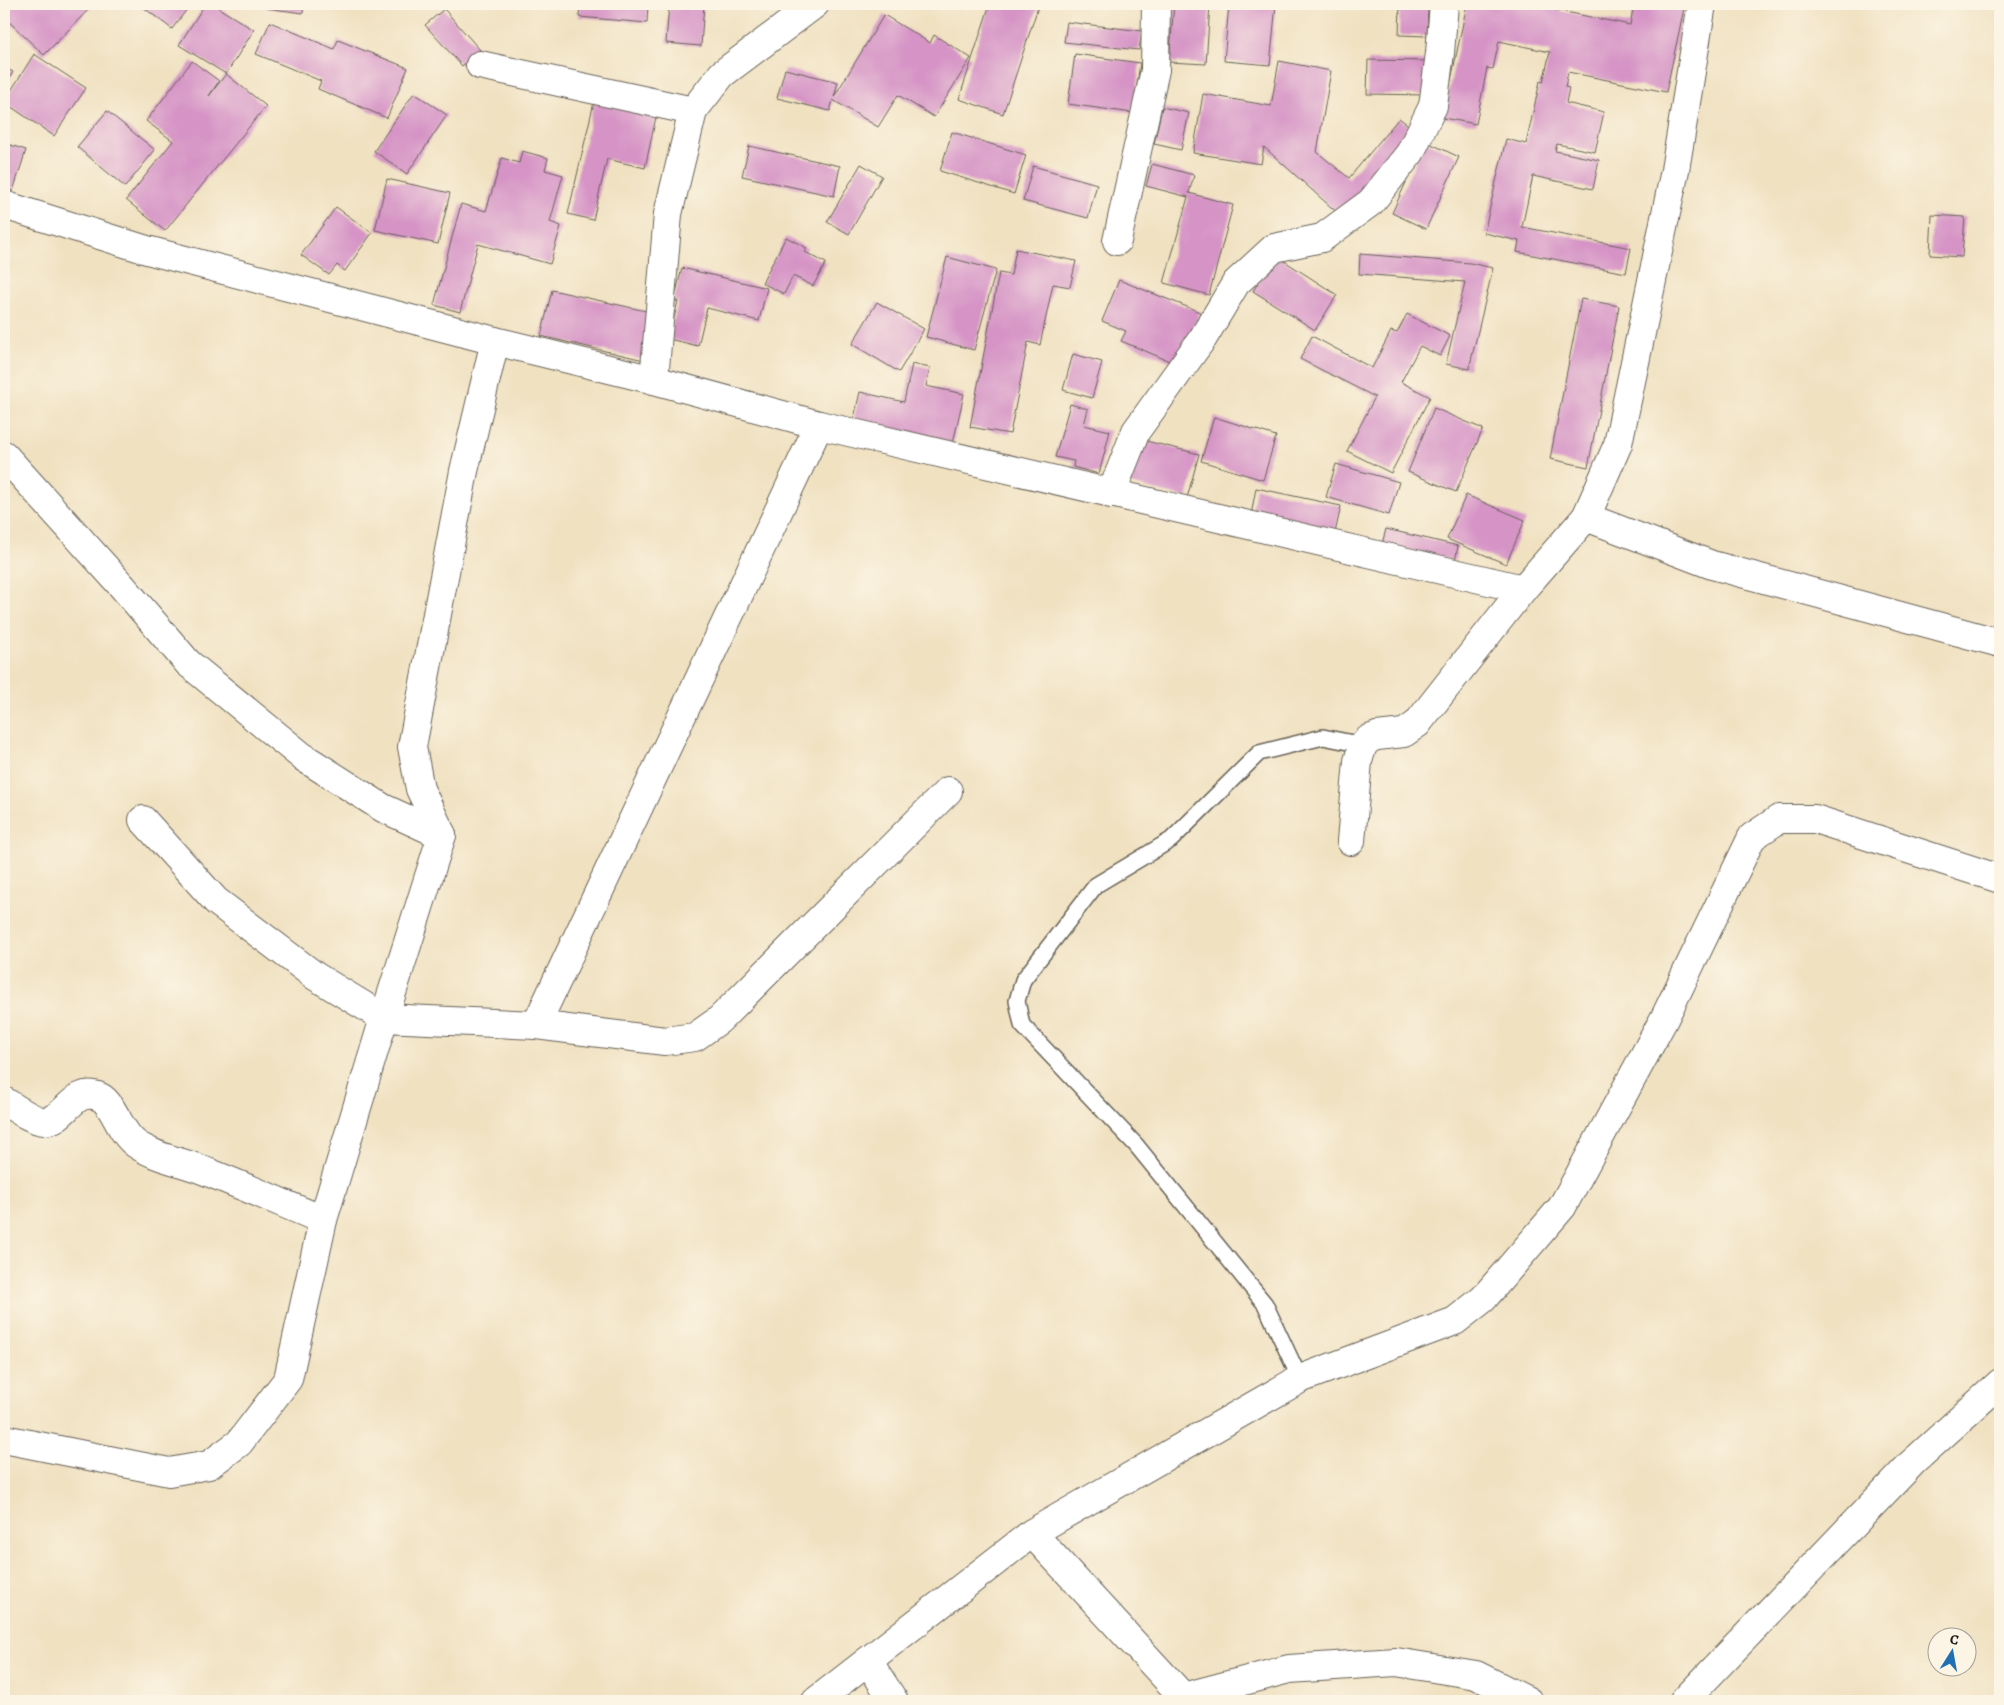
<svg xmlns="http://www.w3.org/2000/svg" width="2004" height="1705" font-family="Alegreya,serif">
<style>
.building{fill:#d694c6}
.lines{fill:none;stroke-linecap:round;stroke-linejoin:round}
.service-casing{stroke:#666156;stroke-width:18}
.minor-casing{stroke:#666156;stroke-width:30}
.service{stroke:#fff;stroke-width:15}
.minor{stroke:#fff;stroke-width:28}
</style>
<rect width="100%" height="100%" fill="#fcf5e5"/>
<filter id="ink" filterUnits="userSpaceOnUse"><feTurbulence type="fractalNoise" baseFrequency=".02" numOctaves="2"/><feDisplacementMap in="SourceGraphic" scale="10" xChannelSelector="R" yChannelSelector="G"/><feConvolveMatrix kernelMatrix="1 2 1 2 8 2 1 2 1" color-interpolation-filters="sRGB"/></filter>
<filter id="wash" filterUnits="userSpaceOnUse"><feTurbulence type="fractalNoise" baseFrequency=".0096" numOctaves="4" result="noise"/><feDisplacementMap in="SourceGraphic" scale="20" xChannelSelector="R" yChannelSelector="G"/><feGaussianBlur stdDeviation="1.12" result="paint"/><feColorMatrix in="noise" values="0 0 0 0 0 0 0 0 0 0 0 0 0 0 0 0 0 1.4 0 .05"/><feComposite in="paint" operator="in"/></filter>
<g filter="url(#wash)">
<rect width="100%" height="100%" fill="#f0e1c1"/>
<g id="blocks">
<g class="building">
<path d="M12 4H94L44 55 4 17V13Z"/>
<path d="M139 4H191L172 29Z"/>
<path d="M205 4H212L254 30 226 74 179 45Z"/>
<path d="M266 4H304L303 13 266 8Z"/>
<path d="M580 4H648L647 23 579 17Z"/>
<path d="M669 4H704L701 46 666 43Z"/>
<path d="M990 4H1039L1003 114 959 99Z"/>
<path d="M1174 4H1210L1206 64 1169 62Z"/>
<path d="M1229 4H1276L1270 65 1224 61Z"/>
<path d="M1400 4H1428L1427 36 1399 35Z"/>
<path d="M1467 4H1526L1630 25 1634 4H1685L1666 92 1568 72 1565 87 1569 88 1566 103 1604 112 1595 152 1557 144 1555 151 1599 160 1593 189 1533 176 1522 227 1631 248 1626 273 1517 252 1519 241 1484 233 1506 139 1526 144 1540 81 1543 82 1550 52 1499 41 1493 69 1487 68 1476 124 1443 118Z"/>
<path d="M444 9 480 50 462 66 425 25Z"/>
<path d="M884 15 930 43 934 35 971 58 934 117 898 95 878 127 833 100 830 111 777 98 785 69 838 82 834 97Z"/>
<path d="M270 22 334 49 338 40 408 68 387 118 318 89 321 81 256 54Z"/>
<path d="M1067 22 1142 31 1139 50 1064 42Z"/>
<path d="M34 54 86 88 54 136 4 102Z"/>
<path d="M1075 54 1140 63 1133 113 1068 104Z"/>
<path d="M1368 60 1428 61 1427 95 1367 94Z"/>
<path d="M192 61 219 81 209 96 226 74 266 106 165 231 126 200 173 141 146 121Z"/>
<path d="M1279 61 1331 71 1317 152 1349 178 1399 118 1416 131 1342 217 1264 147 1261 164 1193 153 1203 94 1271 106Z"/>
<path d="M4 67 13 72 4 88Z"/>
<path d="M414 93 447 115 407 174 374 151Z"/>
<path d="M594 102 656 117 645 168 607 159 593 220 568 214Z"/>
<path d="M1162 107 1189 113 1181 150 1154 144Z"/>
<path d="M107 111 155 150 125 187 77 147Z"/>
<path d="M952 132 1026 155 1014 194 940 171Z"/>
<path d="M1425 141 1459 157 1426 229 1392 213Z"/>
<path d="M4 143 26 150 13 191 4 189Z"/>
<path d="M749 146 840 166 834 196 742 176Z"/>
<path d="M522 151 548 158 545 170 563 175 550 222 561 226 550 264 478 244 460 312 434 305 461 204 486 211 502 158 519 163Z"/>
<path d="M861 164 882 176 849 234 827 222Z"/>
<path d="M1152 164 1194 175 1189 193 1233 205 1209 295 1164 283 1188 197 1146 186Z"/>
<path d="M1033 166 1097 184 1088 218 1023 201Z"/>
<path d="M387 179 450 193 438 244 375 230Z"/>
<path d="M336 207 372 233 345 271 337 265 329 275 301 255Z"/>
<path d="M1932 215 1965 217 1962 257 1930 255Z"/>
<path d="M786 237 807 248 805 252 826 263 813 286 793 276 784 294 762 283Z"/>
<path d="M1016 249 1076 261 1070 287 1053 284 1040 345 1028 342 1010 434 970 427 999 273 1011 275Z"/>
<path d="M1360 254 1470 263 1493 268 1469 369 1446 364 1465 282 1359 274Z"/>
<path d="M1275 255 1337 295 1315 330 1253 291Z"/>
<path d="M947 257 996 270 974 350 926 337Z"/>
<path d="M682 268 767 288 759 321 707 308 698 346 669 339 678 301H674Z"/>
<path d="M1119 280 1200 312 1179 365 1121 341 1126 331 1102 321Z"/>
<path d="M552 290 655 313 644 360 541 336Z"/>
<path d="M1581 299 1619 306 1588 467 1550 459Z"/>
<path d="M877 302 924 329 899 372 852 344Z"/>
<path d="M1407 314 1450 336 1440 356 1420 346 1401 382 1430 397 1391 473 1347 451 1375 397 1300 359 1312 336 1372 368 1391 331 1397 333Z"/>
<path d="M1073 354 1102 362 1092 398 1063 390Z"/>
<path d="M912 364 930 368 926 386 964 394 953 443 853 422 860 392 904 402Z"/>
<path d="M1070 404 1088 409 1084 425 1110 431 1099 474 1073 467 1074 461 1055 457Z"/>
<path d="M1434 408 1483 429 1456 492 1408 472Z"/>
<path d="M1214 417 1276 436 1263 480 1201 461Z"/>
<path d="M1138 439 1199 454 1187 498 1126 483Z"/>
<path d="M1336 464 1399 482 1389 515 1326 497Z"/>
<path d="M1256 488 1341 506 1335 533 1251 515Z"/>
<path d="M1466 495 1525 520 1506 564 1447 539Z"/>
<path d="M1386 529 1458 546 1455 561 1382 544Z"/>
</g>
</g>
</g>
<g filter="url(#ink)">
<use href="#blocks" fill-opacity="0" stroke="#666156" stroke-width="1"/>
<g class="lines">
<defs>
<path id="service" d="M1300 1379 1265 1304 1136 1145 1022 1025 1017 1001 1023 980 1096 885 1171 840 1259 753 1323 737 1363 745"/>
<g id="minor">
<path d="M480 65 693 111"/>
<path d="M4 205 147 250 495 341 654 380 819 425 1523 589"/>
<path d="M1117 241 1155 70 1156 4"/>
<path d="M654 380 668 214 693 111 722 74 815 4"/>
<path d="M819 425 536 1025 665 1041 695 1037 719 1020 948 791"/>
<path d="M4 455 122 586 188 663 303 757 383 808 442 835"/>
<path d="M1111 494 1136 431 1203 338 1236 283 1274 248 1322 238 1371 202 1410 153 1433 106 1440 53 1444 4"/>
<path d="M1586 517 1712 565 2000 643"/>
<path d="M143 820 216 901 315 976 384 1018 442 835 420 789 412 747 464 471 495 341"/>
<path d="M1351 841 1358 761 1363 745 1369 739 1377 736 1404 733 1417 724 1523 589 1586 517 1618 444 1675 170 1702 4"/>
<path d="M4 1101C14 1107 33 1121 44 1121 66 1121 73 1085 100 1097 114 1104 119 1132 136 1144 155 1157 179 1161 200 1169 241 1185 282 1203 323 1220"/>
<path d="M4 1439 169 1472 209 1465 239 1443 288 1379 323 1220 384 1018 536 1025"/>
<path d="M1032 1533 1187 1701"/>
<path d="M868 1661 894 1701"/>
<path d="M1183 1697 1289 1669 1396 1662 1476 1675 1528 1701"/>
<path d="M816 1701 1032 1533 1300 1379 1455 1321 1483 1299 1562 1207 1664 1019 1752 837 1779 819H1815L2000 879"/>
<path d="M1684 1701 1912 1463 2000 1383"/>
</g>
</defs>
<use href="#service" class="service-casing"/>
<use href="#minor" class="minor-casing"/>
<use href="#service" class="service"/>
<use href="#minor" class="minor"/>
</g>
</g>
<rect width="2004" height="1705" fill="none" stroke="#fcf5e5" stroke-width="20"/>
<g transform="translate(1952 1652) rotate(11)"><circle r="24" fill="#fcf5e5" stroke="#a29e95"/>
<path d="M0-4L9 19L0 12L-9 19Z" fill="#1f6fb2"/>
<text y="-8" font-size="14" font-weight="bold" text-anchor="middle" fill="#1c1c1c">С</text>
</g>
</svg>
